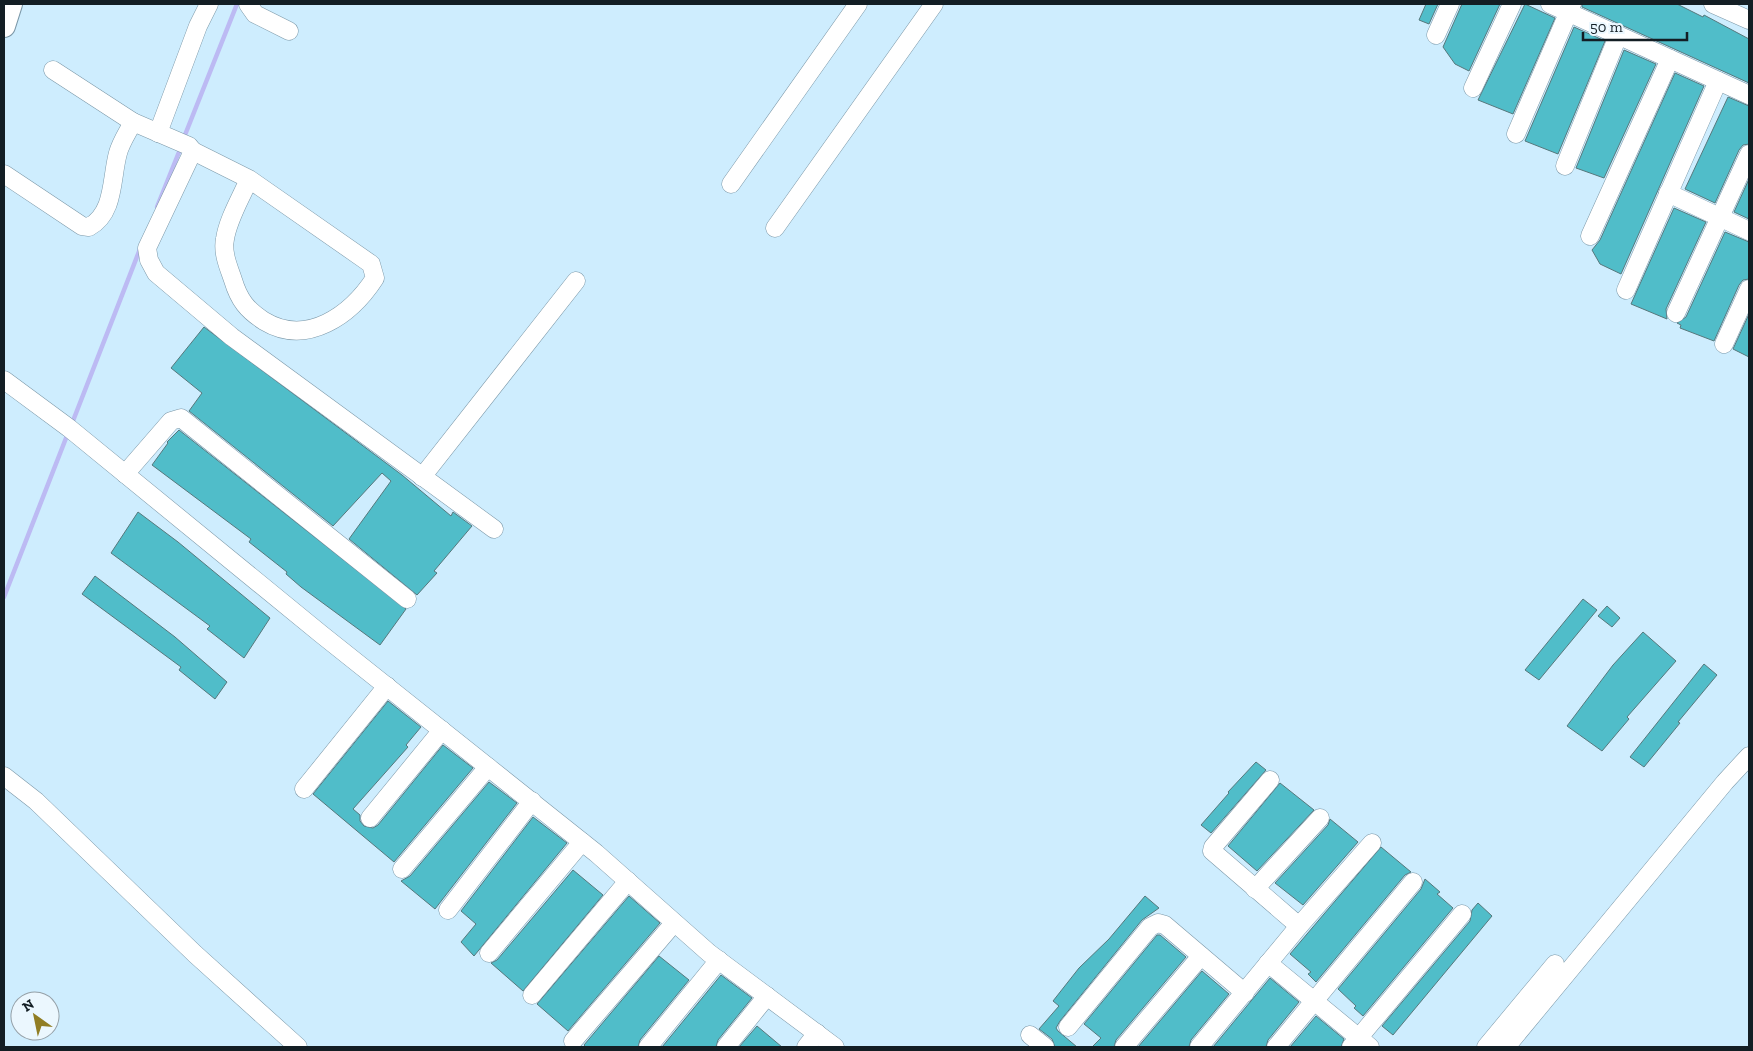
<svg xmlns="http://www.w3.org/2000/svg" width="1753" height="1051" font-family="'Zilla Slab',serif">
<style>
.lines{fill:none;stroke-linecap:round;stroke-linejoin:round}
.stream{stroke:#bcbaf3;stroke-width:4.5}
.building{fill:#50bdc9;stroke:#56787c}
.minor-casing{stroke:#7c98a8;stroke-width:19}
.major-casing{stroke:#7c98a8;stroke-width:24}
.minor{stroke:#fff;stroke-width:18}
.major{stroke:#fff;stroke-width:22}
</style>
<rect width="100%" height="100%" fill="#ceedfe"/>
<g class="lines">
<g class="stream">
<path d="M183 140 237 4"/>
<path d="M157 207 181 147"/>
<path d="M71 426 140 249"/>
<path d="M4 597 68 433"/>
</g>
</g>
<g class="building">
<path d="M1426 4H1438L1429 24 1419 20Z"/>
<path d="M1462 4H1500L1469 71 1455 64 1443 47Z"/>
<path d="M1525 4 1555 18 1513 114 1478 100Z"/>
<path d="M1582 4H1677L1703 17 1704 15 1749 39V83L1582 7Z"/>
<path d="M1574 27 1605 41 1558 154 1525 141Z"/>
<path d="M1624 50 1656 64 1604 178 1576 168Z"/>
<path d="M1675 73 1704 86 1621 274 1600 264 1592 250 1600 240Z"/>
<path d="M1728 97 1749 106V144L1743 145 1739 150 1715 203 1685 189Z"/>
<path d="M1749 179V219L1734 212Z"/>
<path d="M1674 208 1706 222 1666 309 1667 319 1631 304Z"/>
<path d="M1725 232 1749 242V279L1743 280 1739 285 1714 341 1680 328 1681 325 1677 323 1686 317Z"/>
<path d="M1749 314V357L1733 349Z"/>
<path d="M204 327 402 475 451 516 453 512 472 526 434 571 437 573 417 595 349 539 391 481 382 473 333 526 189 411 202 393 171 368Z"/>
<path d="M179 430 406 609 380 645 301 587 286 574 287 572 249 542 251 539 152 465 168 443 167 442Z"/>
<path d="M138 512 178 542 270 618 244 658 207 629 210 626 111 553Z"/>
<path d="M95 576 175 637 227 682 215 699 179 670 181 667 82 594Z"/>
<path d="M1583 599 1597 610 1539 680 1525 670Z"/>
<path d="M1607 606 1620 618 1612 627 1598 616Z"/>
<path d="M1643 632 1676 661 1627 717 1629 719 1602 751 1567 726 1613 665Z"/>
<path d="M1704 664 1717 675 1678 722 1680 723 1644 767 1630 757Z"/>
<path d="M388 701 421 727 406 745 408 747 353 809 360 815V821L364 826 373 828 378 825 443 745 473 768 394 862 313 794Z"/>
<path d="M1256 762 1266 770 1211 833 1201 825 1229 793 1228 792Z"/>
<path d="M489 782 517 803 435 909 401 881 410 876Z"/>
<path d="M1280 783 1314 810 1257 871 1228 846Z"/>
<path d="M533 817 567 843 474 956 461 942 476 924 461 911Z"/>
<path d="M1330 819 1358 842 1303 905 1275 883 1328 825Z"/>
<path d="M1381 847 1411 872 1405 875 1316 982 1308 974 1311 972 1290 954Z"/>
<path d="M573 870 603 895 523 991 491 963 497 960Z"/>
<path d="M1425 879 1440 892 1437 894 1453 908 1363 1016 1354 1008 1356 1006 1338 989 1421 889Z"/>
<path d="M629 896 660 923 568 1031 537 1004Z"/>
<path d="M1145 896 1159 908 1142 920 1060 1021 1056 1028 1058 1031 1077 1047H1055L1052 1039 1039 1029 1059 1006 1053 1001 1079 968 1109 939Z"/>
<path d="M1478 903 1492 916 1393 1035 1382 1026 1470 921 1472 910Z"/>
<path d="M1157 935H1160L1186 957 1116 1040 1114 1047H1092L1101 1038 1084 1024Z"/>
<path d="M659 956 689 980 640 1040 638 1047H586L584 1045Z"/>
<path d="M1202 971 1229 994 1191 1040 1189 1047H1138Z"/>
<path d="M721 975 752 998 718 1040 716 1047H662Z"/>
<path d="M1270 978 1299 1002 1268 1040 1266 1047H1213Z"/>
<path d="M1316 1016 1344 1039 1341 1047H1290Z"/>
<path d="M757 1026 782 1047H739Z"/>
</g>
<g class="lines">
<defs>
<g id="minor">
<path d="M248 4 255 14 289 31"/>
<path d="M1550 4 1749 95"/>
<path d="M1713 4 1749 20"/>
<path d="M1436 35 1450 4"/>
<path d="M53 70 133 122 189 146 193 151 147 248 149 260 156 273 232 337 494 529"/>
<path d="M1473 88 1512 4"/>
<path d="M158 133 198 26 209 4"/>
<path d="M1516 134 1572 4"/>
<path d="M193 151 249 179 371 264 375 278C351 315 307 347 264 321 247 310 239 300 233 280 229 268 222 253 225 239 228 219 241 198 249 179"/>
<path d="M1565 166 1618 36"/>
<path d="M4 174 82 226 89 227C115 213 111 178 118 153 121 142 128 132 133 122"/>
<path d="M731 184 858 4"/>
<path d="M1668 193 1749 231"/>
<path d="M775 228 934 4"/>
<path d="M1590 236 1670 59"/>
<path d="M1626 290 1718 81"/>
<path d="M1676 313 1749 154"/>
<path d="M1724 344 1749 289"/>
<path d="M4 380 69 428 321 634 596 853 709 953 835 1047"/>
<path d="M125 474 171 421 181 418 407 599"/>
<path d="M422 477 576 281"/>
<path d="M4 776 36 801 195 954 298 1047"/>
<path d="M1270 780 1213 847 1212 851 1299 926"/>
<path d="M304 789 387 686"/>
<path d="M370 818 442 730"/>
<path d="M402 869 488 767"/>
<path d="M1255 889 1320 818"/>
<path d="M448 910 532 801"/>
<path d="M489 953 582 842"/>
<path d="M1268 963 1370 1047"/>
<path d="M532 995 628 881"/>
<path d="M1068 1027 1150 927 1158 923 1165 925 1245 993"/>
<path d="M1030 1035 1045 1047"/>
<path d="M573 1041 674 923"/>
<path d="M648 1047 719 960"/>
<path d="M726 1047 767 996"/>
<path d="M806 1047 817 1033"/>
<path d="M1124 1047 1201 956"/>
<path d="M1199 1047 1299 926 1372 843"/>
<path d="M1276 1047 1413 882"/>
<path d="M1351 1047 1462 914"/>
<path d="M1486 1047 1555 964"/>
<path d="M1506 1047 1725 782 1749 756"/>
</g>
<path id="major" d="M4 26 11 4"/>
</defs>
<use href="#minor" class="minor-casing"/>
<use href="#major" class="major-casing"/>
<use href="#minor" class="minor"/>
<use href="#major" class="major"/>
</g>
<rect width="1753" height="1051" fill="none" stroke="#131e24" stroke-width="10"/>
<g transform="translate(35 1016) rotate(327)"><circle r="24" fill="#ebf7fe" stroke="#95a0a7"/>
<path d="M0-4L9 19L0 12L-9 19Z" fill="#907d23"/>
<text y="-8" font-size="14" font-weight="bold" text-anchor="middle" fill="#131e24">N</text>
</g>
<path d="M1583 32v8h104v-8" fill="none" stroke="#131e24" stroke-width="2.5"/>
<text x="1590" y="32" font-size="15" fill="#131e24" stroke="#ebf7fe" stroke-width="4" paint-order="stroke">50 m</text>
</svg>
